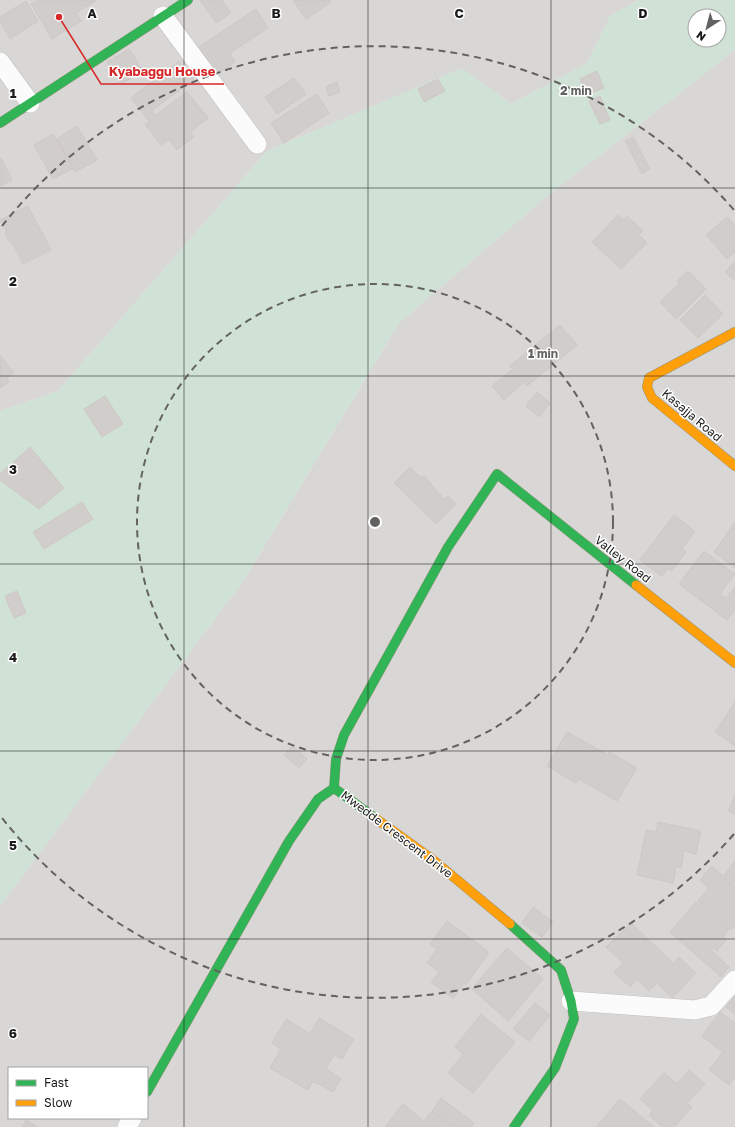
<svg xmlns="http://www.w3.org/2000/svg" width="735" height="1127" font-family="'Golos Text',sans-serif">
<style>
.residential{fill:#d9d7d5;fill-rule:evenodd}
.wetland{fill:#d0e2d6;fill-rule:evenodd}
.building{fill:#d1cdca;stroke:#cec8c5}
.lines{fill:none;stroke-linecap:round;stroke-linejoin:round}
.street-casing{stroke:#c2c1c0;stroke-width:20}
.fast-casing{stroke:#95937c;stroke-width:10}
.slow-casing{stroke:#95937c;stroke-width:10}
.street{stroke:#fcfbfb;stroke-width:19}
.fast{stroke:#30b455;stroke-width:9}
.slow{stroke:#ff9f0a;stroke-width:9}
.grid{fill:none;stroke:#1b1b1b;stroke-width:1;stroke-opacity:0.55}
.ring{fill:none;stroke:#636261;stroke-width:2;stroke-dasharray:7 5}
.labels{text-anchor:middle;dominant-baseline:central;stroke-width:3;stroke-linejoin:round;paint-order:stroke}
.street-label{font-size:12px;fill:#1b1b1b;stroke:#fff}
.grid-label{font-size:13px;text-anchor:middle;font-weight:bold;fill:#1b1b1b;stroke:#fff;stroke-width:3;stroke-linejoin:round;paint-order:stroke}
.centre{fill:#636261;stroke:#fff;stroke-width:2}
.ring-label{font-size:12px;text-anchor:middle;font-weight:bold;fill:#636261;stroke:#fff;stroke-width:3;stroke-linejoin:round;paint-order:stroke}
.leader{fill:none;stroke:#d62828;stroke-width:1.5}
.callout-dot{fill:#d62828;stroke:#fff;stroke-width:1.5}
.callout-label{font-size:13px;text-anchor:middle;font-weight:bold;fill:#d62828;stroke:#fff;stroke-width:3;stroke-linejoin:round;paint-order:stroke}
</style>
<rect width="100%" height="100%" fill="#eae7e4"/>
<g class="residential">
<path d="M0 0H638L610 17 588 63 511 104 462 69 267 151 58 391 0 411Z"/>
<path d="M735 50V1127H0V906L244 580 399 323 552 192ZM9 1068H147V1118H9Z"/>
</g>
<path class="wetland" d="M638 0H735V50L552 192 399 323 244 580 0 906V411L58 391 267 151 462 68 511 104 587 63 610 16ZM695 16H719V40H695Z"/>
<g class="building">
<path d="M38 0H97L76 13 81 21 52 39 31 4Z"/>
<path d="M200 0H222L231 13 216 23Z"/>
<path d="M293 0H330L331 2 306 19Z"/>
<path d="M26 1 38 21 10 39 0 21V17Z"/>
<path d="M256 9 268 28 230 53 235 62 215 75 197 48Z"/>
<path d="M129 49 143 71 121 84 107 62Z"/>
<path d="M179 61 194 80 152 110 156 115 187 92 208 118 190 132 194 137 177 150 169 139 161 145 145 124 150 122 131 98Z"/>
<path d="M597 71 604 88 587 95 580 79Z"/>
<path d="M294 78 306 94 277 114 265 97Z"/>
<path d="M438 79 445 91 424 102 418 89Z"/>
<path d="M337 82 340 92 329 96 326 87Z"/>
<path d="M317 94 329 113 284 143 271 123Z"/>
<path d="M600 96 610 120 600 124 589 101Z"/>
<path d="M77 126 97 160 75 172 57 139Z"/>
<path d="M53 134 73 168 53 179 34 145Z"/>
<path d="M633 137 650 169 642 174 625 141Z"/>
<path d="M1 158 12 180 0 186V159Z"/>
<path d="M28 206 51 250 23 264 13 244H11L5 233 7 232 0 220Z"/>
<path d="M618 215 624 220 627 216 643 231 639 235 647 243 621 269 592 242Z"/>
<path d="M727 217 735 225V252L727 259 706 235Z"/>
<path d="M735 261V281L725 272Z"/>
<path d="M688 271 706 289 676 319 660 302 679 284 677 281Z"/>
<path d="M705 295 723 314 698 338 680 320Z"/>
<path d="M560 325 577 345 527 386 510 366Z"/>
<path d="M0 355 14 373 6 378 9 382 0 388Z"/>
<path d="M511 370 523 383 504 400 492 386Z"/>
<path d="M537 392 550 403 539 417 526 406Z"/>
<path d="M105 396 123 424 102 437 84 409Z"/>
<path d="M30 447 64 488 39 509 0 480V474Z"/>
<path d="M410 467 421 478 424 476 444 499 448 496 456 504 436 524 394 483Z"/>
<path d="M82 502 93 519 44 549 33 532Z"/>
<path d="M674 515 695 531 682 549 686 552 672 571 668 568 662 576 640 560Z"/>
<path d="M735 522V568L714 552Z"/>
<path d="M704 551 735 574 720 594 726 598 735 587V610L727 620 679 584Z"/>
<path d="M17 591 26 613 14 618 5 596Z"/>
<path d="M735 702V746L715 732Z"/>
<path d="M567 732 608 755 609 752 637 768 617 801 579 779 576 783 547 766Z"/>
<path d="M292 746 307 759 299 768 284 755Z"/>
<path d="M735 795V814L728 811Z"/>
<path d="M658 822 701 831 696 854 684 851 681 868 676 867 673 883 637 875 646 830 656 832Z"/>
<path d="M735 861V883L724 875Z"/>
<path d="M712 866 735 886V927L734 926 730 930 698 901 709 888 700 880Z"/>
<path d="M696 902 728 930 723 937 726 940 717 951 713 948 711 950 729 967 721 977 670 932Z"/>
<path d="M533 907 553 922 542 937 522 923Z"/>
<path d="M447 921 489 952 466 985 464 983 453 998 431 982 439 972 427 963 437 949 430 944Z"/>
<path d="M631 923 673 963 679 957 696 973 672 998 657 983 649 991 637 979 630 987 614 972 623 963 606 947Z"/>
<path d="M507 948 543 979 508 1021 472 989Z"/>
<path d="M735 995V1014L726 1007Z"/>
<path d="M535 1003 550 1015 529 1041 513 1029Z"/>
<path d="M720 1012 735 1023V1077L729 1085 709 1070 723 1052 702 1036Z"/>
<path d="M481 1014 515 1042 473 1093 448 1073 463 1054 455 1047Z"/>
<path d="M319 1018 354 1039 342 1059 334 1055 326 1069 341 1078 333 1092 313 1081 308 1090 270 1068 281 1049 272 1043 286 1019 310 1034Z"/>
<path d="M689 1070 705 1084 687 1103 692 1107 674 1127H662L649 1115 653 1111 640 1099 664 1073 677 1084Z"/>
<path d="M441 1098 474 1123 471 1127H452L432 1111Z"/>
<path d="M620 1099 654 1127H596Z"/>
<path d="M403 1104 424 1121 432 1111 450 1125 449 1127H385Z"/>
<path d="M26 1120 38 1127H22Z"/>
</g>
<g class="lines">
<defs>
<g id="street">
<path d="M163 16 257 144"/>
<path d="M0 62 30 103"/>
<path d="M571 1001 695 1010 711 1006 735 980"/>
<path d="M127 1127 132 1118"/>
</g>
<g id="fast">
<path d="M0 123 188 0"/>
<path d="M334 788 336 759 344 735 448 547 497 474 636 585"/>
<path d="M510 924 561 970 571 1001 574 1019 555 1068 514 1127"/>
<path d="M147 1092 289 841 318 799 334 788 375 818"/>
</g>
<g id="slow">
<path d="M735 332 649 378 647 387 652 398 735 466"/>
<path d="M636 585 735 663"/>
<path d="M375 818 432 859 510 924"/>
</g>
</defs>
<use href="#street" class="street-casing"/>
<use href="#fast" class="fast-casing"/>
<use href="#slow" class="slow-casing"/>
<use href="#street" class="street"/>
<use href="#fast" class="fast"/>
<use href="#slow" class="slow"/>
</g>
<path class="grid" d="M184 0V1127M368 0V1127M551 0V1127M0 188H735M0 376H735M0 564H735M0 751H735M0 939H735"/>
<g class="ring">
<circle cx="375" cy="522" r="238"/>
<path d="M734 834A476 476 0 0 1 2 818M2 226A476 476 0 0 1 734 210"/>
</g>
<g class="labels">
<g class="street-label">
<text transform="translate(692 415) rotate(40)">Kasajja Road</text>
<text transform="translate(623 559) rotate(38)">Valley Road</text>
<text transform="translate(397 834) rotate(37)">Mwedde Crescent Drive</text>
</g>
</g>
<g class="grid-label">
<text x="92" y="18">A</text>
<text x="276" y="18">B</text>
<text x="459" y="18">C</text>
<text x="643" y="18">D</text>
<text x="13" y="98">1</text>
<text x="13" y="286">2</text>
<text x="13" y="474">3</text>
<text x="13" y="662">4</text>
<text x="13" y="850">5</text>
<text x="13" y="1038">6</text>
</g>
<circle cx="375" cy="522" r="6" class="centre"/>
<g class="ring-label">
<text x="576" y="95">2 min</text>
<text x="543" y="358">1 min</text>
</g>
<path class="leader" d="M59 17L101 84H224"/>
<circle class="callout-dot" cx="59" cy="17" r="4"/>
<g class="callout-label">
<text x="162" y="76">Kyabaggu House</text>
</g>
<rect x="8" y="1067" width="140" height="52" fill="#ffffff" stroke="#a4a4a4"/>
<rect x="16" y="1080" width="20" height="6" fill="#30b455" stroke="#a4a4a4"/>
<text x="44" y="1087" font-size="12" fill="#1b1b1b">Fast</text>
<rect x="16" y="1100" width="20" height="6" fill="#ff9f0a" stroke="#a4a4a4"/>
<text x="44" y="1107" font-size="12" fill="#1b1b1b">Slow</text>
<g transform="translate(707 28) rotate(216)"><circle r="19" fill="#ffffff" stroke="#a4a4a4"/>
<path d="M0-3L7 15L0 10L-7 15Z" fill="#636261"/>
<text y="-6" font-size="11" font-weight="bold" text-anchor="middle" fill="#1b1b1b">N</text>
</g>
</svg>
